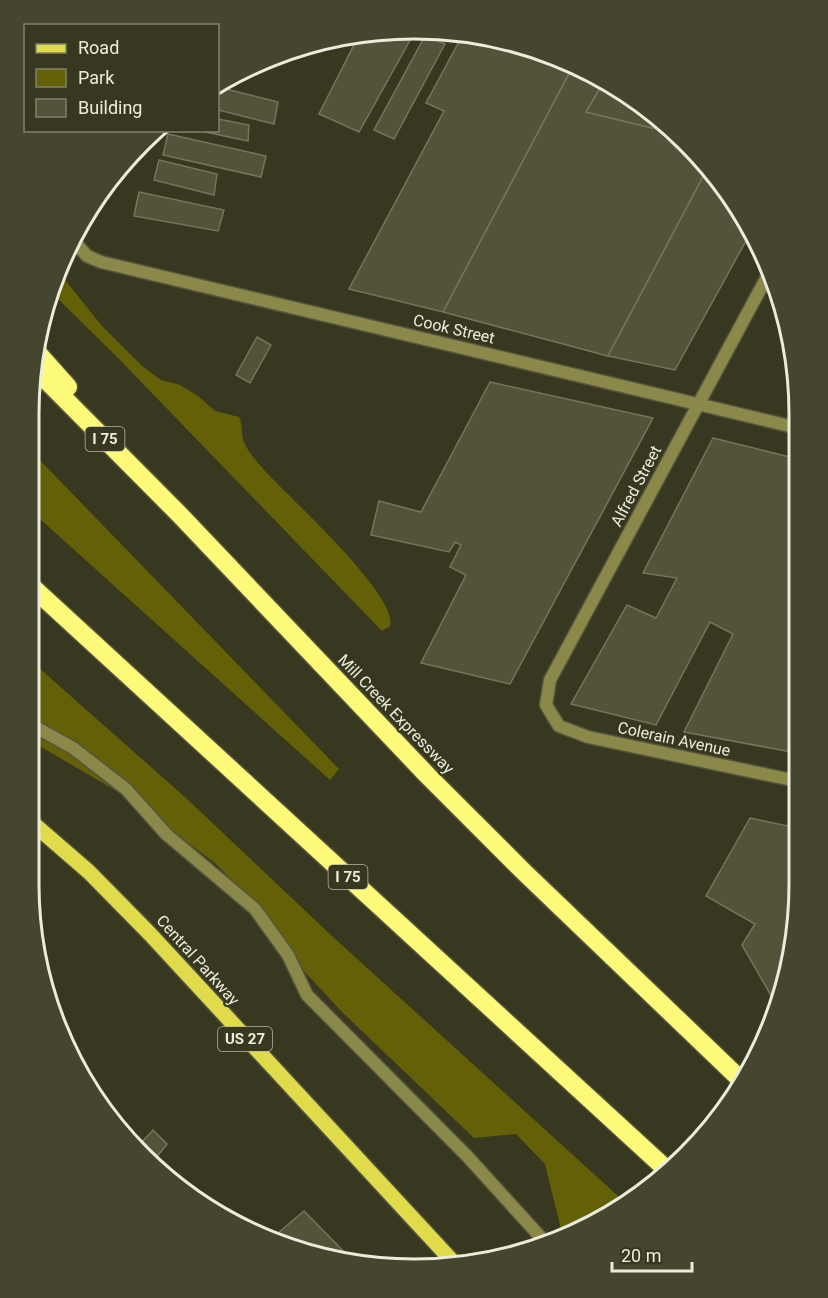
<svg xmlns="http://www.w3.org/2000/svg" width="828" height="1298" font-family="Roboto,sans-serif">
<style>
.green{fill:#636007}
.building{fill:#54533a;stroke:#75755b;stroke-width:1.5}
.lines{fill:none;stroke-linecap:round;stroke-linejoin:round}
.lane-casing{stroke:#55553e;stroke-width:15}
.street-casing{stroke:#55553e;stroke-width:15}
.primary-casing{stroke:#55553e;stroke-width:18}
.highway-casing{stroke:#55553e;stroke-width:21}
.lane{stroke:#8a894a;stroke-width:12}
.street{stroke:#8a894a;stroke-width:12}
.primary{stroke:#dfdb4b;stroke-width:15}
.highway{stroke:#fdfa79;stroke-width:18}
.labels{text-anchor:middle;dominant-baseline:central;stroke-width:4.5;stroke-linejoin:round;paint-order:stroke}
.shield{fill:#383820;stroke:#b6b6a4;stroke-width:1.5}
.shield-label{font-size:15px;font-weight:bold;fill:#ececdd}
.street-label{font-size:16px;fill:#ececdd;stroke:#383820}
.rim{fill:none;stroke:#ececdd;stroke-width:3}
</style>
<rect width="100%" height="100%" fill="#383820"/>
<g class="green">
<path d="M57 270 102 326 141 365 161 380 180 385 198 396 215 411 239 417C243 425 241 431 243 439 245 447 253 457 258 463 281 491 399 594 390 626L382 631 119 359 51 292Z"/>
<path d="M31 451 339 769 330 780 31 511Z"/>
<path d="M30 660 186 798 333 937 628 1205 562 1233 545 1164 516 1134 474 1138 342 1012 304 971 270 919 215 863 127 797 29 740Z"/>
</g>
<g class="building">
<path d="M364 32 413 35 359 132 319 114 360 33Z"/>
<path d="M425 36 445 44 394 139 374 130Z"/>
<path d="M461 38 480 46 484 40 514 42 571 70 443 312 349 289 444 111 426 103Z"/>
<path d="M571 70 602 85 586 112 669 132 705 173 608 356 443 312Z"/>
<path d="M602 85 649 108 669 132 586 112Z"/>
<path d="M218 87 278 102 274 124 218 110Z"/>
<path d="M218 119 249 125 248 141 196 130H218Z"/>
<path d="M168 134 266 156 261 177 163 155Z"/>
<path d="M159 160 217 174 214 195 154 180Z"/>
<path d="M705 173 748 222 752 230 675 370 608 356Z"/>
<path d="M139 192 224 210 218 231 134 216Z"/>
<path d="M257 337 271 345 250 383 236 375Z"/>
<path d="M490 382 653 418 510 684 421 663 466 575 450 567 461 545 455 542 449 552 371 535 379 501 421 512Z"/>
<path d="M713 438 798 459V594L793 604 798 606 797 753 684 732 733 634 710 622 656 725 571 704 627 605 656 618 677 578 643 573Z"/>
<path d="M750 818 797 828 796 934 777 1006 742 945 755 924 706 896Z"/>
<path d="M153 1130 167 1144 155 1159 141 1143Z"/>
<path d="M304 1211 351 1259 290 1249 271 1239Z"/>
</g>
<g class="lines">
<defs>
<path id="lane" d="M30 724 73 748 126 789 166 834 255 909 288 955 307 995 467 1156 545 1242"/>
<g id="street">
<path d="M73 240 87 256 101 262 798 428"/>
<path d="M769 273 550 680 546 705 559 726 588 737 797 781"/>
</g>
<path id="primary" d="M29 820 89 872 150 934 455 1264"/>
<g id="highway">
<path d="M35 350 68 387"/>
<path d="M32 366 178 513 428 776 524 872 742 1081"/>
<path d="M30 585 666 1169"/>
</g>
</defs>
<use href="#lane" class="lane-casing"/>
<use href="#street" class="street-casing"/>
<use href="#primary" class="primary-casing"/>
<use href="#highway" class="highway-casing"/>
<use href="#lane" class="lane"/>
<use href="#street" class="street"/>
<use href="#primary" class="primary"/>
<use href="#highway" class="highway"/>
</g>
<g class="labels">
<g class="shield">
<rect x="85.5" y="427" width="39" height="24" rx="4.5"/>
<rect x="328.5" y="865" width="39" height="24" rx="4.5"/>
<rect x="218" y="1027" width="54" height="24" rx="4.5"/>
</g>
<g class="shield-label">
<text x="105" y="439">I 75</text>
<text x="348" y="877">I 75</text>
<text x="245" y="1039">US 27</text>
</g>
<g class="street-label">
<text transform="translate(454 329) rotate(13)">Cook Street</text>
<text transform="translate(636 486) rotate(-62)">Alfred Street</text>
<text transform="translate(396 714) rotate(46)">Mill Creek Expressway</text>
<text transform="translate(674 739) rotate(12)">Colerain Avenue</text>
<text transform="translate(198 960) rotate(48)">Central Parkway</text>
</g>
</g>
<path d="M0 0H828V1298H0ZM414 39H414A375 375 0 0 1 789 414V884A375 375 0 0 1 414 1259H414A375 375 0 0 1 39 884V414A375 375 0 0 1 414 39Z" fill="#46462f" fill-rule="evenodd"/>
<path class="rim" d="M414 39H414A375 375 0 0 1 789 414V884A375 375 0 0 1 414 1259H414A375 375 0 0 1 39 884V414A375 375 0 0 1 414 39Z"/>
<rect x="24" y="24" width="195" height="108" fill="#383820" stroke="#80806c" stroke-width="1.5"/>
<rect x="36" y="44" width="30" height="9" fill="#dfdb4b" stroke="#80806c" stroke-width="1.5"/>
<text x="78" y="54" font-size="18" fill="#ececdd">Road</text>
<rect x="36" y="69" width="30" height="18" fill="#636007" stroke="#80806c" stroke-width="1.5"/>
<text x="78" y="84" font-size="18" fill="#ececdd">Park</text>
<rect x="36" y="99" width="30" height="18" fill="#54533a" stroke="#80806c" stroke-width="1.5"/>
<text x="78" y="114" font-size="18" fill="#ececdd">Building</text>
<path d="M612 1262v9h80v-9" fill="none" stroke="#ececdd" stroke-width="3"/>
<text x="621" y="1262" font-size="18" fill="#ececdd" stroke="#383820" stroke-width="4.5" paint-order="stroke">20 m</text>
</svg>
